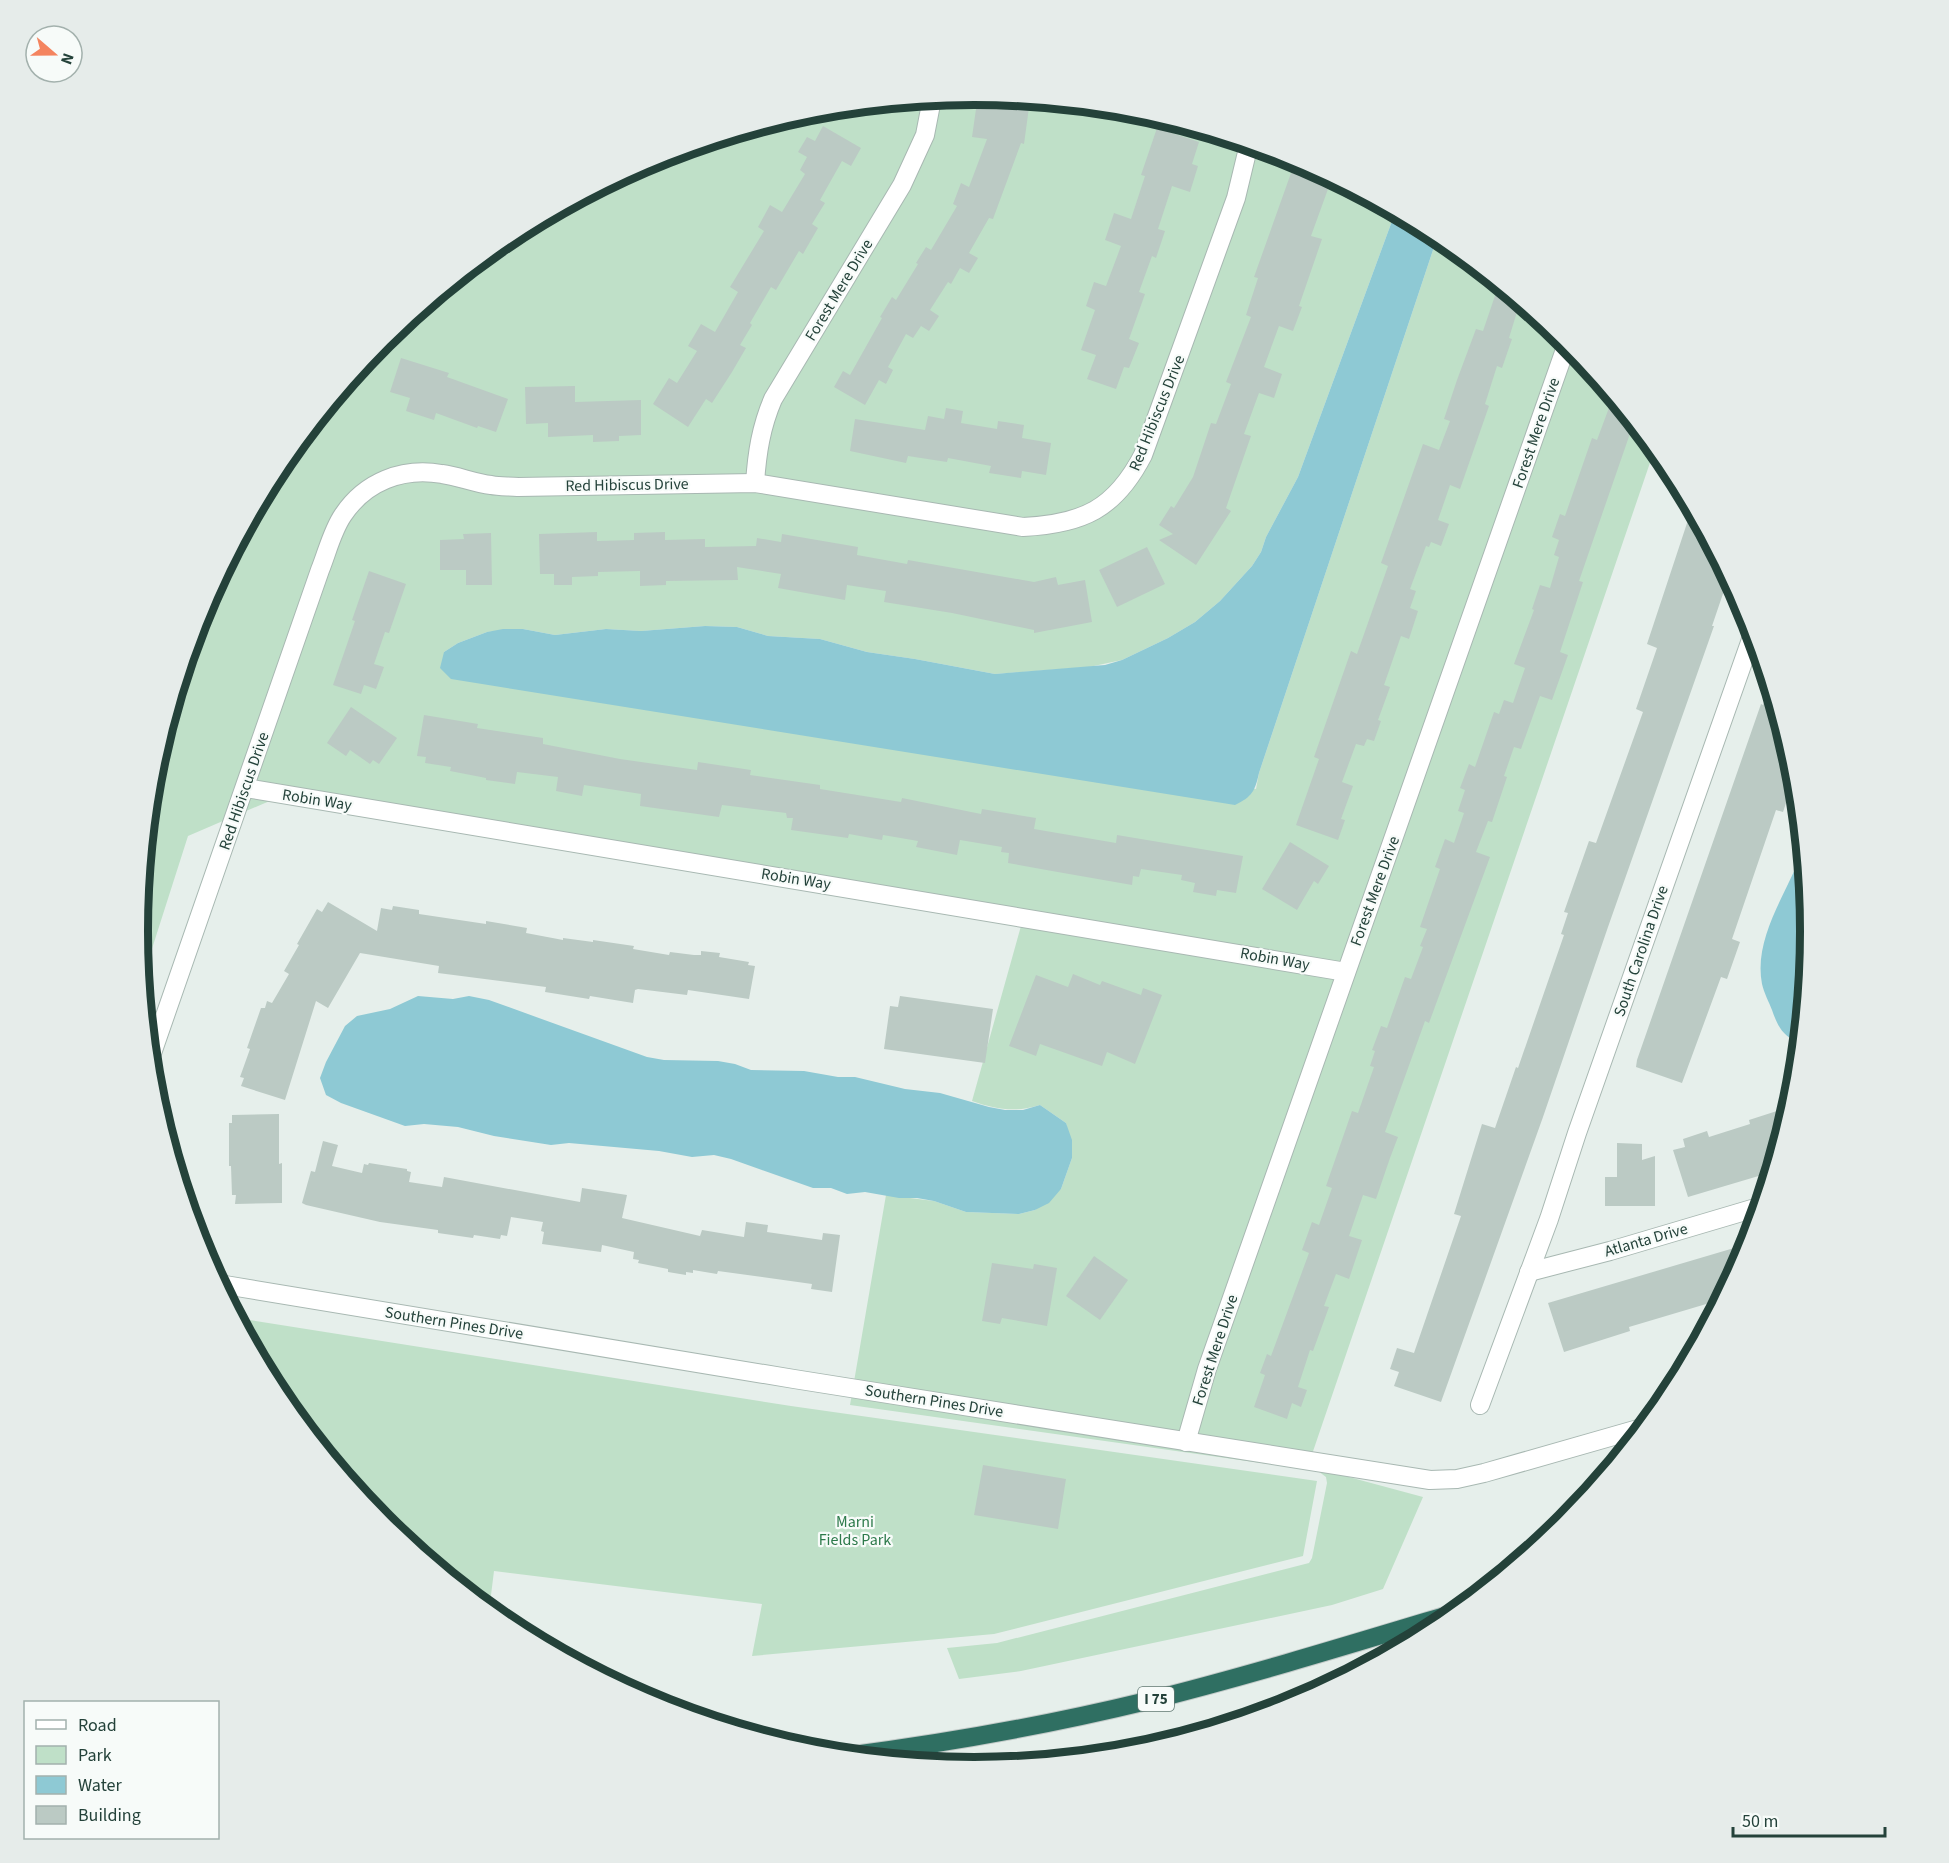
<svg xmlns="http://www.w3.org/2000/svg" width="1949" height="1863" font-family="'Source Sans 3',sans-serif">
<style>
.green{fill:#bfe0c8}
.water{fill:#8ec9d4}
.building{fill:#bbcac4}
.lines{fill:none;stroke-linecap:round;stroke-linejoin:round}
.minor-casing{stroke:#a8b8b2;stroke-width:20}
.highway-casing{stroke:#c2cac8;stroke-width:20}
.minor{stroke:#fff;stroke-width:18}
.highway{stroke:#2f6f62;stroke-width:18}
.labels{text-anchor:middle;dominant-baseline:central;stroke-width:4.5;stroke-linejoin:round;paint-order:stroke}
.shield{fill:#f7fbf9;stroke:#637a73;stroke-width:1.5}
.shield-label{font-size:15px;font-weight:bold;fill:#24423a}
.street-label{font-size:16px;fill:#24423a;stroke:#f7fbf9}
.park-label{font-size:16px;fill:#2d7a4b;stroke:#f7fbf9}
.rim{fill:none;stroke:#24423a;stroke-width:8}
</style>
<rect width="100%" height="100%" fill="#e6efeb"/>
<g class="green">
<path d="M975 95 1138 111 1295 158 1399 214 1392 221 1298 477 1266 537 1261 552 1252 566 1220 601 1195 622 1168 638 1122 660 1089 667 995 674 915 659 867 652 820 639 768 636 737 627 705 626 641 631 606 629 555 635 523 629 487 632 458 643 444 652 1256 789 1259 773 1438 235 1567 340 1655 448 1308 1466 1423 1497 1383 1589 1332 1605 1021 1671 959 1679 947 1648 997 1643 1309 1563 1312 1558 1327 1483 1326 1477 1318 1471 850 1405 886 1195 934 1201 966 1212 1019 1214 1035 1210 1061 1189 1072 1158 1066 1123 1040 1105C1015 1113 995 1109 972 1101L1021 926 286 794 188 836 149 958 140 955 138 931 154 768 201 611 279 466 383 339 510 235 655 158 812 111Z"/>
<path d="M237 1318 791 1406 1317 1481 1303 1556 994 1634 752 1656 762 1604 494 1571 489 1611 382 1523 278 1396Z"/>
</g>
<g class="water">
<path d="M1399 214 1438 235 1259 773C1255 791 1252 797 1235 805L451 679 440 668 444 652 458 643 487 632 503 629H523L555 635 606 629 641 631 705 626 737 627 768 636 820 639 867 652 915 659 995 674 1105 665 1122 660 1168 638 1195 622 1220 601 1252 566 1261 552 1266 537 1298 477 1392 221Z"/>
<path d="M1803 850 1811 932 1801 1043C1783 1037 1778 1027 1772 1010 1769 1002 1764 993 1762 984 1753 937 1788 892 1803 850Z"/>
<path d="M418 996 453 999 469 996 489 1000 647 1057 664 1060 718 1061 735 1064 751 1070 804 1071 838 1077H855L905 1089 940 1093 989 1107 1005 1110H1023L1040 1105 1066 1123 1072 1140V1158L1061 1189 1049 1203 1035 1210 1019 1214 966 1212 934 1201 917 1198H899L865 1192 847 1194 831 1188H813L731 1159 714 1155 692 1157 659 1151 569 1143 551 1145 494 1136 458 1127 424 1124 405 1126 341 1103 326 1095 320 1078 326 1062 345 1026 357 1016 390 1009Z"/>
</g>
<g class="building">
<path d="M978 95 1030 100 1024 144 1021 143 993 219 989 218 969 253 978 258 969 273 960 268 951 284 948 282 930 310 939 316 929 331 921 326 913 338 906 334 888 367 893 370 886 384 879 380 865 405 834 387 843 371 850 375 882 318 880 317 892 297 896 300 918 264 916 263 926 247 931 250 957 206 953 204 961 183 969 187 987 139 972 137Z"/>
<path d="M823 126 861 148 851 166 842 161 820 200 825 203 812 224 818 228 803 254 799 251 776 290 771 287 750 323 752 325 740 345 746 348 732 372 712 403 706 399 688 427 653 404 669 378 677 383 697 351 688 346 701 324 715 332 738 292 730 287 764 231 758 227 770 205 782 212 805 174 800 170 807 157 798 152 807 137 815 141Z"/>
<path d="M1157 128 1199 142 1192 164 1198 166 1190 192 1172 186 1158 229 1165 231 1156 258 1152 256 1139 292 1145 294 1129 339 1139 343 1129 368 1124 367 1116 389 1087 379 1096 355 1081 350 1095 310 1086 306 1094 282 1106 286 1121 246 1105 240 1114 213 1131 219 1145 176 1141 175Z"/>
<path d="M1296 159 1332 178 1311 236 1322 239 1299 306 1302 307 1293 331 1279 326 1264 367 1282 374 1274 398 1259 393 1244 434 1251 436 1226 508 1231 511 1196 565 1159 540 1173 534 1159 525 1171 506 1174 508 1193 477 1211 423 1216 424 1231 384 1226 382 1251 317 1246 315 1258 278 1254 277Z"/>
<path d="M1499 284 1520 302 1509 338 1512 339 1502 368 1497 366 1485 404 1489 406 1460 489 1450 485 1438 520 1449 524 1441 546 1431 542 1429 547 1426 546 1410 589 1416 591 1410 608 1418 611 1409 639 1401 636 1384 685 1390 687 1378 720 1381 721 1374 741 1367 739 1364 746 1356 744 1342 782 1353 786 1341 819 1345 820 1338 840 1296 825 1319 759 1314 757 1351 651 1357 654 1388 566 1381 563 1423 444 1439 450 1450 421 1444 419 1457 380 1476 329 1483 331Z"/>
<path d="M401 358 449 373 447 377 508 399 496 432 478 426 477 428 436 413 434 420 406 411 410 398 390 392Z"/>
<path d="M575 386V402L641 400V435L619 436V441L593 442V435L548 437V423L526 424 525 387Z"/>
<path d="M1613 397 1634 422 1579 581 1583 582 1560 652 1568 655 1552 700 1540 696 1521 749 1514 747 1504 776 1507 777 1492 822 1488 821 1476 852 1490 857 1429 1023 1425 1021 1385 1132 1398 1137 1390 1158 1376 1199 1363 1195 1349 1236 1362 1240 1349 1279 1336 1274 1324 1306 1329 1307 1313 1351 1310 1350 1298 1387 1307 1390 1301 1407 1292 1403 1287 1419 1254 1407 1265 1375 1260 1373 1267 1354 1271 1356 1309 1253 1302 1250 1312 1222 1319 1225 1332 1188 1326 1186 1352 1111 1358 1113 1374 1067 1370 1066 1375 1051 1372 1050 1381 1026 1387 1028 1405 977 1411 979 1423 947 1420 946 1427 929 1420 927 1440 869 1435 867 1445 839 1454 843 1464 813 1458 811 1465 790 1460 788 1469 764 1475 767 1494 712 1499 714 1504 700 1513 703 1525 668 1514 664 1534 610 1532 609 1540 585 1550 588 1559 557 1554 555 1559 540 1552 537 1560 514 1565 516 1592 438 1597 440Z"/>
<path d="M946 408 963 411 961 423 997 429 998 421 1024 425 1022 438 1051 443 1046 475 1022 471 1021 478 989 473 991 466 948 458 947 462 908 456 906 463 850 451 855 419 925 430 928 416 944 419Z"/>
<path d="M1692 508 1729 576 1712 626H1714L1608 927 1543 1117 1441 1402 1394 1386 1399 1372 1390 1369 1397 1348 1414 1353 1461 1216 1454 1214 1482 1124 1495 1128 1516 1067 1518 1068 1564 935 1561 934 1568 913 1564 912 1589 841 1596 843 1643 712 1636 709 1657 648 1647 644Z"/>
<path d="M597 532V541L634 540V533L665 532V540L705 539V547L756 546 757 538 781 542 782 534 858 547 857 555 907 564 908 560 1034 582 1056 577 1058 585 1085 580 1092 622 1034 633V630L952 613 884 602 886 591 847 585 845 600 778 588 781 574 737 567 738 580 666 581V585L640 586V571L598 572V576L572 577V585H554V574H540L539 534Z"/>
<path d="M491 533 492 585H466V570H440V540L464 539 463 534Z"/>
<path d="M1147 547 1165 584 1117 607 1099 570Z"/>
<path d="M369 571 406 584 389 633 385 632 374 664 384 667 376 689 364 685 361 694 333 685 355 621 352 620Z"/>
<path d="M1770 684 1796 773 1783 812 1776 810 1732 939 1740 942 1727 979 1721 977 1682 1083 1636 1067 1637 1060 1761 704 1763 705Z"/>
<path d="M351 707 397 738 379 764 373 760 370 764 350 750 346 756 327 743Z"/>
<path d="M424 715 478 724 477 728 543 738V744L620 759 697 770 698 762 751 770 750 775 820 785V789L901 802 902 798 981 814 982 809 1036 818 1034 829 1116 843 1117 835 1243 856 1236 893 1217 890 1216 896 1193 892 1195 883 1181 880 1182 875 1141 869 1139 877 1133 876 1132 885 1052 871 1008 863 1009 853 1001 852 1002 847 960 840 957 855 916 847 918 841 883 835 882 840 849 834 848 838 791 830 793 818H787L786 813 722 805 719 817 640 806 641 794 584 785 582 796 556 791 558 777 517 772 515 784 486 780V778L450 771 451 767 425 763 426 757 417 756Z"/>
<path d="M1290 842 1329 866 1318 884 1314 881 1297 910 1262 889Z"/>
<path d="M328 902 377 931 381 908 392 910 393 906 419 910V914L486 924V921L527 928 526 933 563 940V938L593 942V940L634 946 633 949 669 955 670 952 694 955H701V951L720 953 719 957 749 962 748 965 755 966 749 999 688 990 687 995 638 989 635 990 633 1003 590 996 589 999 545 992 546 987 438 973 439 966 360 953 328 1008 316 1001 285 1100 241 1086 244 1078 240 1077 250 1049 247 1048 261 1008H265L267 1001 272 1003 289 974 284 971 299 945 297 944 317 909 322 912Z"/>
<path d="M1073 974 1100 985 1102 981 1141 995 1143 988 1162 995 1135 1064 1107 1052 1102 1066 1040 1044 1036 1056 1009 1046 1036 975 1068 987Z"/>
<path d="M900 996 993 1009 985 1063 884 1049 890 1006 898 1007Z"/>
<path d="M1792 1106 1772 1172 1688 1197 1673 1150 1685 1147 1683 1139 1707 1131 1709 1137 1750 1124 1749 1120Z"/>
<path d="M279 1114V1164L282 1163V1203L235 1204 236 1195H232L231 1166H229V1123H232V1115Z"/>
<path d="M323 1141 338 1145 332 1166 362 1173 364 1164 368 1165 369 1163 407 1169V1171L411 1172 409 1182 442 1187 444 1177 580 1202 582 1188 627 1195 622 1218 700 1236 702 1230 744 1237 746 1222 768 1225 767 1232 822 1240 823 1233 840 1235 832 1292 811 1289 812 1284 718 1271 717 1274 693 1270V1273L686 1272V1275L668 1272V1269L638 1263 639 1260 633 1259 634 1252 602 1245 601 1252 542 1244 544 1232 541 1231 543 1222 511 1217 507 1236 501 1235 500 1239 474 1235 473 1238 438 1233V1230L380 1222 306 1205 302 1203 311 1171 315 1172Z"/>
<path d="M1617 1143 1642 1144V1160L1655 1156V1206H1605V1177H1617Z"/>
<path d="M1751 1243 1748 1252 1723 1299 1629 1327 1630 1331 1564 1352 1548 1303Z"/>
<path d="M1094 1256 1128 1280 1100 1320 1066 1296Z"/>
<path d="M992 1263 1033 1269 1034 1264 1057 1268 1047 1326 1002 1318 1000 1324 982 1321Z"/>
<path d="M983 1465 1066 1479 1058 1529 974 1515Z"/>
</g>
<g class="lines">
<defs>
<g id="minor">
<path d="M755 483C757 453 761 427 773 399L902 185 925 135 932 99"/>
<path d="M246 788 1346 972"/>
<path d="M150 1059 320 570C327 553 332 531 343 515 365 482 402 467 442 474 458 476 474 483 491 485 500 487 509 486 518 487L755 483 1023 527C1083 524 1115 509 1143 455L1236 198 1249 144"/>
<path d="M1529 1272 1610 1251 1762 1206"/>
<path d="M219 1284 794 1379 1430 1480 1457 1479 1484 1473 1645 1427"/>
<path d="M1480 1405 1549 1219 1577 1133 1754 631"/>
<path d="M1186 1442 1207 1369 1568 341"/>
</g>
<path id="highway" d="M846 1756C947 1743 1048 1725 1147 1701 1251 1675 1355 1643 1458 1612"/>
</defs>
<use href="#minor" class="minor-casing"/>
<use href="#highway" class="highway-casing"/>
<use href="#minor" class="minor"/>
<use href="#highway" class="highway"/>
</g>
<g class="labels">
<rect class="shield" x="1138" y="1687" width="36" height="24" rx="4.5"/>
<g class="shield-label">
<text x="1156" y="1699">I 75</text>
</g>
<g class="street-label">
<text transform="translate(839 290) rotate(-59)">Forest Mere Drive</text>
<text transform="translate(1157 413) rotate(-68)">Red Hibiscus Drive</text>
<text transform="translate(1536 433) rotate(-71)">Forest Mere Drive</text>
<text transform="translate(627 485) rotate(-1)">Red Hibiscus Drive</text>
<text transform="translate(244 791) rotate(-71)">Red Hibiscus Drive</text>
<text transform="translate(317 800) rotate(9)">Robin Way</text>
<text transform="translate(796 879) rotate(9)">Robin Way</text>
<text transform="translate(1375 891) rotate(-70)">Forest Mere Drive</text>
<text transform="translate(1641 951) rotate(-71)">South Carolina Drive</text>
<text transform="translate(1275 959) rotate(10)">Robin Way</text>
<text transform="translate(1646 1240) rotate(-16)">Atlanta Drive</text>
<text transform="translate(454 1323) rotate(9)">Southern Pines Drive</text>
<text transform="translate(1215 1350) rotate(-72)">Forest Mere Drive</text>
<text transform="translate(934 1401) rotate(9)">Southern Pines Drive</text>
</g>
<g class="park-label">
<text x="855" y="1522">Marni<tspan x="855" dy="18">Fields Park</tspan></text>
</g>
</g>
<path d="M0 0H1949V1863H0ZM148 931a826 826 0 1 1 1652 0a826 826 0 1 1-1652 0Z" fill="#e6ecea" fill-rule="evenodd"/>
<path class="rim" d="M148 931a826 826 0 1 1 1652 0a826 826 0 1 1-1652 0Z"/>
<rect x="24" y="1701" width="195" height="138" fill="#f7fbf9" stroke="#a3b1ad" stroke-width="1.5"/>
<rect x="36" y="1720" width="30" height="9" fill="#ffffff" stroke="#a3b1ad" stroke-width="1.5"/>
<text x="78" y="1731" font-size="18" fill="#24423a">Road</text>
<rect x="36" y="1746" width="30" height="18" fill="#bfe0c8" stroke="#a3b1ad" stroke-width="1.5"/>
<text x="78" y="1761" font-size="18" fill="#24423a">Park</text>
<rect x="36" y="1776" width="30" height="18" fill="#8ec9d4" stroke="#a3b1ad" stroke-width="1.5"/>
<text x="78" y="1791" font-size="18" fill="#24423a">Water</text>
<rect x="36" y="1806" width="30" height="18" fill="#bbcac4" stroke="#a3b1ad" stroke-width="1.5"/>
<text x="78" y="1821" font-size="18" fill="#24423a">Building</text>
<g transform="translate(54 54) rotate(110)"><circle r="28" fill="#f7fbf9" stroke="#a3b1ad" stroke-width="1.5"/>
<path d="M0-4.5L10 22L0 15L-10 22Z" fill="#f4845f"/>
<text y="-9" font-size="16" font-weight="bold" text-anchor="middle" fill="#24423a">N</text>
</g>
<path d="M1733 1827v9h152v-9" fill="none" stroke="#24423a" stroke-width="3"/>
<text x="1742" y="1827" font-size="18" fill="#24423a" stroke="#f7fbf9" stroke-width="4.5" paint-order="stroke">50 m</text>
</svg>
